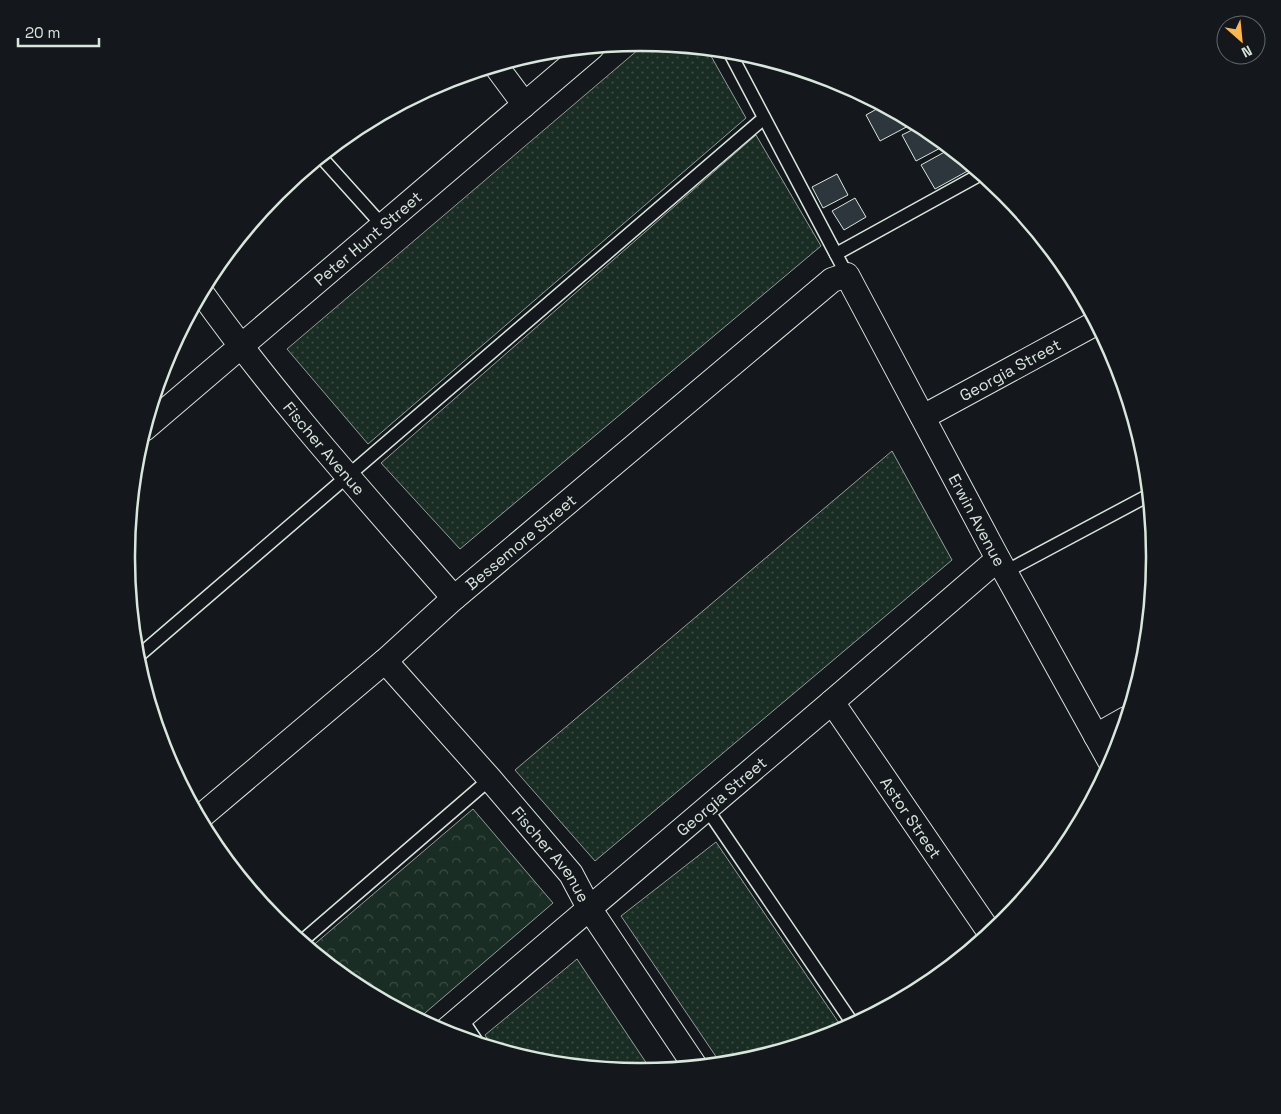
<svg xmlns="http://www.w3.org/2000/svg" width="1281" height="1114" font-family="'Space Grotesk',sans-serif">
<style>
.grass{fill:url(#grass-dots);stroke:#939e99}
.park{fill:url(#park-crowns);stroke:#939e99}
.building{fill:#2c363c;stroke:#d8e6dc}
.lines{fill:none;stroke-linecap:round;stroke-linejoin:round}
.lane-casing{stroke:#d8e6dc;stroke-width:15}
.street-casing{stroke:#d8e6dc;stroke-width:26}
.lane{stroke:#14181c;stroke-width:12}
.street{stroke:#14181c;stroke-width:24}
.labels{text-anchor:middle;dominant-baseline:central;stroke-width:4;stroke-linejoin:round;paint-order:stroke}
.street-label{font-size:16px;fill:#d8e6dc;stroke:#14181c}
.rim{fill:none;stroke:#d8e6dc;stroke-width:2.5}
</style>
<defs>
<pattern id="grass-dots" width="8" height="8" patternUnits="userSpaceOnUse" patternTransform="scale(1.25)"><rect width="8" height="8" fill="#1a2d24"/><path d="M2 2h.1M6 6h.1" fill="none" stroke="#3b4b43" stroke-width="1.8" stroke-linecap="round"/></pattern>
<pattern id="park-crowns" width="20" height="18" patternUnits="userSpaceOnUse" patternTransform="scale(1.25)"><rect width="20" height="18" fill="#1a2d24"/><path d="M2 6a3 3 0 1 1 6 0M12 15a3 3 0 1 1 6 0" fill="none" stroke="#3b4b43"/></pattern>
</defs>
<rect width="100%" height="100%" fill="#14181c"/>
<g class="grass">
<path d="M646 43 707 49 746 118 368 444 287 349Z"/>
<path d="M756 135 821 246 460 549 381 463Z"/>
<path d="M892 451 952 560 595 861 515 770Z"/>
<path d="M716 842 843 1029 837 1032 741 1062 721 1064 621 916Z"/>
<path d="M577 959 651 1070 640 1071 540 1062 492 1047 485 1035Z"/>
</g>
<path class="park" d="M473 809 553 903 418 1019 354 985 310 948Z"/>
<g class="building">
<path d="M882 106 914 123 880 141 866 115Z"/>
<path d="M920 126 946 145 916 161 902 135Z"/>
<path d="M950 149 973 168 935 189 921 165Z"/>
<path d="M837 174 848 195 823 208 812 187Z"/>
<path d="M855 198 866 217 844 230 832 211Z"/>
</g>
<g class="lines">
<defs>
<g id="lane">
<path d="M729 51 847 275"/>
<path d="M321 157 383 226"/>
<path d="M836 254 981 174"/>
<path d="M1005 572 1149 495"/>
<path d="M136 658 764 118"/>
<path d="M707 809 853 1024"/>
<path d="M302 941 490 779"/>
<path d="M461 1018 477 1042"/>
</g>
<g id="street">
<path d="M496 66 519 97 523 106"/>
<path id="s1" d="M201 292C278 400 367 498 454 598"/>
<path id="s2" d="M923 417 1096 323"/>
<path id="s3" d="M144 429 592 47"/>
<path id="s4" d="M385 661 490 779 571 874 589 908 695 1066"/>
<path id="s5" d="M832 702 990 933"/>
<path d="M1096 736 1126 719"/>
<path id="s6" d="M199 818 385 661 454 598 832 280 847 275 998 559 1111 763"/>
<path id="s7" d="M444 1032 832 702 998 559"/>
</g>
</defs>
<use href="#lane" class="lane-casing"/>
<use href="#street" class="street-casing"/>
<use href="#lane" class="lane"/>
<use href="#street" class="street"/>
</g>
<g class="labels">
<g class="street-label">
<text stroke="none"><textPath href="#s3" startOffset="294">Peter Hunt Street</textPath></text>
<text stroke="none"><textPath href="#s2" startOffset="99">Georgia Street</textPath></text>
<text stroke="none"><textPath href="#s1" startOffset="199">Fischer Avenue</textPath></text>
<text stroke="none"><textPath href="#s6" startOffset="1124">Erwin Avenue</textPath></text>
<text stroke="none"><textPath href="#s6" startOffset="424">Bessemore Street</textPath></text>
<text stroke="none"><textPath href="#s7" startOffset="364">Georgia Street</textPath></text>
<text stroke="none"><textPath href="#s5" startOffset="140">Astor Street</textPath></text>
<text stroke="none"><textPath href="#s4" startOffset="255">Fischer Avenue</textPath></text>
</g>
</g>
<path d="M0 0H1281V1114H0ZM640 51H641A505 505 0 0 1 1146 556V558A505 505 0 0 1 641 1063H640A505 505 0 0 1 135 558V556A505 505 0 0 1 640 51Z" fill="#14181c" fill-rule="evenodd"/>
<path class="rim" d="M640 51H641A505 505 0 0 1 1146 556V558A505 505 0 0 1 641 1063H640A505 505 0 0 1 135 558V556A505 505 0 0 1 640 51Z"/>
<g transform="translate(1241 40) rotate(153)"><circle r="24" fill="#14181c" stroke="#626a69"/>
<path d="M0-4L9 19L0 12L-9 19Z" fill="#ffb74d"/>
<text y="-8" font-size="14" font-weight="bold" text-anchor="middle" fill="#d8e6dc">N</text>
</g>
<path d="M18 38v8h81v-8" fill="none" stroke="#d8e6dc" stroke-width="2.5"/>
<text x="25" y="38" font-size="15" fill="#d8e6dc" stroke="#14181c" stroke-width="4" paint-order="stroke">20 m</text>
</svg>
